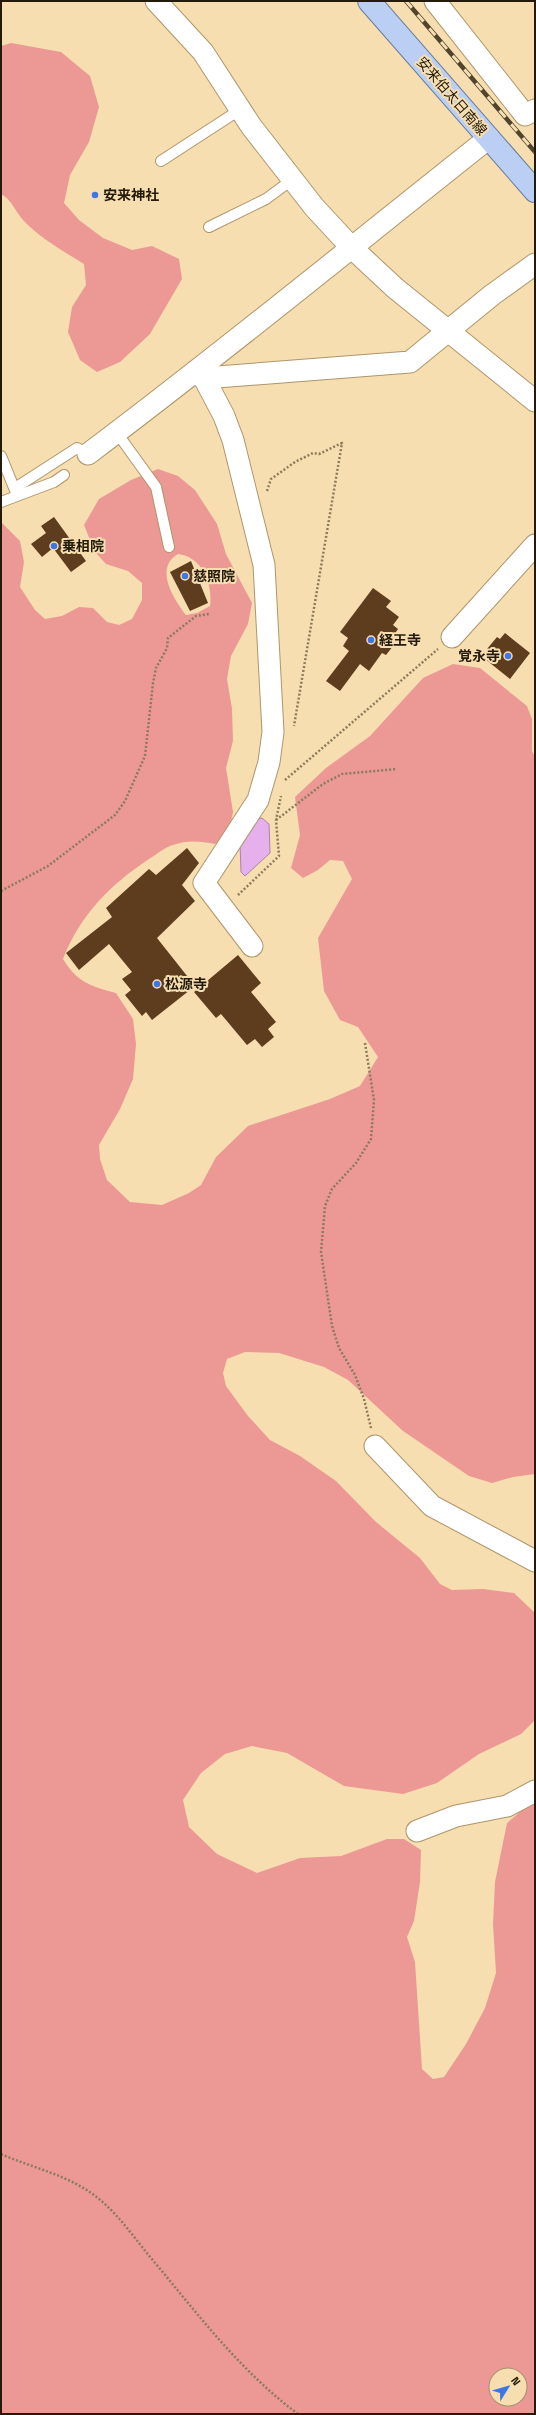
<svg xmlns="http://www.w3.org/2000/svg" width="536" height="2415" font-family="'Space Grotesk','Noto Sans JP',sans-serif">
<style>
.forest{fill:#ec9995;fill-rule:evenodd}
.water{fill:#e5b0ec;stroke:#ab83a8}
.building{fill:#5e3d1e}
.lines{fill:none;stroke-linecap:round;stroke-linejoin:round}
.service-casing{stroke:#ad966b;stroke-width:12}
.minor-casing{stroke:#ad966b;stroke-width:23}
.primary-casing{stroke:#687b9d;stroke-width:24}
.path{stroke:#8b7b5b;stroke-width:2.5;stroke-dasharray:2 2;stroke-linecap:butt}
.service{stroke:#fff;stroke-width:10}
.minor{stroke:#fff;stroke-width:21}
.primary{stroke:#bbcff4;stroke-width:22}
.rail-casing{stroke:#50442d;stroke-width:4.5}
.rail{stroke:#f6deb0;stroke-width:3;stroke-dasharray:9;stroke-linecap:butt}
.poi-dot{fill:#3e76e6;stroke:#f6deb0;stroke-width:1.5}
.labels{text-anchor:middle;dominant-baseline:central;stroke-width:4;stroke-linejoin:round;paint-order:stroke}
.street-label{font-size:14px;fill:#231a09;stroke:#f6deb0}
.poi-label{font-size:14px;font-weight:bold;fill:#231a09;stroke:#f6deb0;text-anchor:start}
</style>
<rect width="100%" height="100%" fill="#f6deb0"/>
<g class="forest">
<path d="M11 43 61 52 90 76 99 107 89 142 70 175 64 203 79 220 103 238 132 250 152 246 179 259 182 279 150 334 120 362 97 372 80 360 68 332 72 307 86 285 84 264C63 251 40 238 23 220 15 211 12 200 1 194V46Z"/>
<path d="M158 469 178 476 195 490 217 524 226 554 252 603 248 624 231 656 227 679 232 709 233 741 226 768 233 812 229 832 215 844C200 841 187 840 173 845 165 847 156 855 149 859 110 885 80 915 63 959 77 982 90 986 116 993L133 1019 136 1044 133 1079 120 1109 99 1145 100 1159 107 1180 130 1202 162 1205 189 1193 201 1185 216 1157 248 1126 330 1099 360 1086 378 1057 358 1027 340 1020 324 991 318 938 352 879 343 861 330 860 318 870 303 878 291 868 300 835 295 797 326 768 370 736 423 678 453 664 480 668 527 706 532 719V751L535 757V1474L513 1477 492 1483 469 1476 403 1431 348 1380 324 1367 279 1353 245 1352 227 1359 223 1373 226 1386 248 1416 270 1440 300 1456 336 1481 376 1522 420 1558 440 1584 452 1590 483 1589 514 1593 535 1613V1720L521 1734 479 1754 437 1783 403 1794 344 1786 287 1753 252 1746 225 1754 201 1773 183 1800 189 1827 217 1854 257 1873 300 1858 341 1856 387 1839H404L421 1850 420 1882 414 1921 407 1937 415 1962 422 2069 433 2079 444 2077 466 2044 485 2008 496 1973 493 1924 495 1882 507 1823 535 1799V2414H1V522L20 541 24 562 20 587 35 610 45 619 62 616 79 607 93 608 107 622 119 625 132 619 142 600V583L128 571 106 564 95 552 84 525 99 499 131 480ZM178 554C202 557 213 583 210 606L197 613 186 615C173 598 154 568 178 554ZM496 2375H520V2399H496Z"/>
</g>
<path class="water" d="M262 818 269 824 270 853 245 876 241 872 240 843 255 820Z"/>
<g class="building">
<path d="M54 517 86 561 71 572 53 548 42 557 31 544 46 533 41 526Z"/>
<path d="M191 561 208 603 190 611 170 572Z"/>
<path d="M373 588 391 601 386 607 399 617 393 625 398 629 392 638 397 641 386 655 382 653 369 671 360 664 340 691 326 681 349 651 343 646 348 638 340 632Z"/>
<path d="M505 633 530 653 510 679 485 659 490 652 487 649 497 637 500 639Z"/>
<path d="M187 848 199 863 182 885 195 901 157 938 195 986 152 1020 146 1012 142 1016 125 995 131 990 122 979 132 972 109 944 79 970 66 953 112 917 106 908 149 869 156 875Z"/>
<path d="M238 955 261 983 251 992 276 1022 268 1029 274 1037 262 1047 255 1039 247 1045 221 1014 216 1018 194 992Z"/>
</g>
<g class="lines">
<defs>
<g id="service">
<path d="M161 161 241 109"/>
<path d="M209 227 266 199 293 179"/>
<path d="M117 433 156 487 169 547"/>
<path d="M1 456 17 495"/>
<path d="M15 488 77 448 88 454"/>
<path d="M1 502 54 482 64 475"/>
</g>
<g id="minor">
<path d="M156 1 203 52 251 126 314 207 351 247 395 288 535 401"/>
<path d="M435 1 525 115 535 110"/>
<path d="M195 373 204 378 410 362 492 295 535 264"/>
<path d="M204 378 224 416 233 440 264 565 273 732 269 762 258 800 204 883 252 946"/>
<path d="M88 454C224 352 355 244 489 138"/>
<path d="M452 637 535 545"/>
<path d="M375 1446 432 1506 535 1561"/>
<path d="M417 1831 456 1816 507 1806 535 1791"/>
</g>
<path id="primary" d="M369 1 535 191"/>
</defs>
<use href="#service" class="service-casing"/>
<use href="#minor" class="minor-casing"/>
<use href="#primary" class="primary-casing"/>
<g class="path">
<path d="M267 491 271 479 295 462 313 453 319 454 342 443 294 726"/>
<path d="M285 780 438 649"/>
<path d="M276 820 323 784 342 774 397 769"/>
<path d="M1 891 48 866 115 815 125 801 145 756 153 683 156 668 167 648 168 638 196 616 209 614"/>
<path d="M238 895 279 856 276 820 281 796"/>
<path d="M365 1043 374 1100 371 1139 356 1163 332 1189 325 1206 321 1252 332 1326 339 1348 355 1375 364 1399 371 1428"/>
<path d="M1 2154C35 2169 70 2175 99 2199 119 2215 135 2239 151 2258 197 2313 240 2371 298 2414"/>
</g>
<use href="#service" class="service"/>
<use href="#minor" class="minor"/>
<use href="#primary" class="primary"/>
<defs>
<path id="rail" d="M406 1 535 152"/>
</defs>
<use href="#rail" class="rail-casing"/>
<use href="#rail" class="rail"/>
</g>
<g class="poi-dot">
<circle cx="95" cy="195" r="4"/>
<circle cx="54" cy="546" r="4"/>
<circle cx="185" cy="576" r="4"/>
<circle cx="371" cy="640" r="4"/>
<circle cx="508" cy="656" r="4"/>
<circle cx="157" cy="984" r="4"/>
</g>
<g class="labels">
<g class="street-label">
<text transform="translate(452 96) rotate(49)">安来伯太日南線</text>
</g>
<g class="poi-label">
<text x="103" y="195">安来神社</text>
<text x="62" y="546">乗相院</text>
<text x="193" y="576">慈照院</text>
<text x="379" y="640">経王寺</text>
<text x="500" y="656" text-anchor="end">覚永寺</text>
<text x="165" y="984">松源寺</text>
</g>
</g>
<rect width="536" height="2415" fill="none" stroke="#231a09" stroke-width="4"/>
<g transform="translate(508 2387) rotate(53)"><circle r="19" fill="#f6deb0" stroke="#a2906d"/>
<path d="M0-3L7 15L0 10L-7 15Z" fill="#3e76e6"/>
<text y="-6" font-size="11" font-weight="bold" text-anchor="middle" fill="#231a09">N</text>
</g>
</svg>
